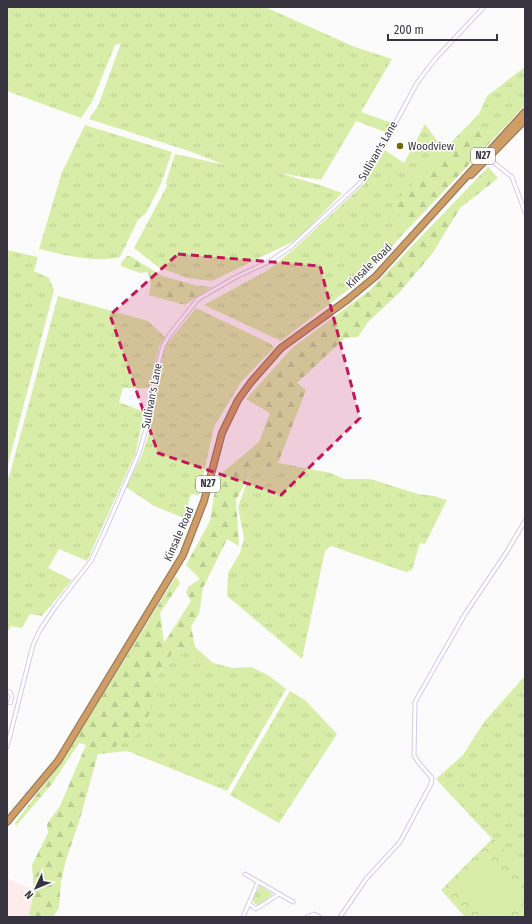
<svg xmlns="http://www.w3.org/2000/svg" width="532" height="924" font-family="'Fira Sans Condensed',sans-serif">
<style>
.commercial{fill:#fdedea}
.grass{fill:url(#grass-tufts)}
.forest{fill:url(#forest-firs)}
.park{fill:url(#park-crowns)}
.pitch{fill:#d7eda8}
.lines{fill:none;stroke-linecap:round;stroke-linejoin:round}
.street-casing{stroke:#d4cae9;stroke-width:5}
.highway-casing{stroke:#9a7959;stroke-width:8}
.street{stroke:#fff;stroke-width:3}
.highway{stroke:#cf9e67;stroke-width:5.5}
.marked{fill:#c2185b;fill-opacity:0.2;stroke:#c2185b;stroke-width:3;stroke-dasharray:8 5;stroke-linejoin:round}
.poi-dot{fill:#706b06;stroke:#fff;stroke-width:1.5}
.labels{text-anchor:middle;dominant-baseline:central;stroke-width:3;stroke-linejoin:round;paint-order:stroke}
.shield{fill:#fff;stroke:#737079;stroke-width:1}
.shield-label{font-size:10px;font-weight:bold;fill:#37333f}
.poi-label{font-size:11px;fill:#37333f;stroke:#fff;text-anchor:start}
.street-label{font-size:11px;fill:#37333f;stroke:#fff}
</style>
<defs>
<pattern id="grass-tufts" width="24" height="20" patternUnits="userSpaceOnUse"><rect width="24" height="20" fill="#d7eda8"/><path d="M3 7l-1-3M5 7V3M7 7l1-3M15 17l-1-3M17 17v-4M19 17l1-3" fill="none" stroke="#b9cc92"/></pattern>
<pattern id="forest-firs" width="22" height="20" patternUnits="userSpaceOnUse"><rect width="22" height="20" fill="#d7eda8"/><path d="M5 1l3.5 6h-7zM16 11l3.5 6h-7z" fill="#b9cc92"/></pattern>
<pattern id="park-crowns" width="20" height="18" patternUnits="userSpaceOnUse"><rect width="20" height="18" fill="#d7eda8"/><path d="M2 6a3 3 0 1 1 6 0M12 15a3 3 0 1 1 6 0" fill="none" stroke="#b9cc92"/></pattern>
</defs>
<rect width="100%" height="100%" fill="#fbfbfb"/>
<path class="commercial" d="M7 878 34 891 28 917H7Z"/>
<g class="grass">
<path d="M7 7H265L355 47 392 59 361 112 392 123 388 133 356 121 321 180 279 173 323 186 342 193 298 239 212 281 188 278 158 267 134 248 167 186 166 182 175 154 225 165 189 151 89 119 98 106 121 43 115 45 92 102 81 118 7 91Z"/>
<path d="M525 67V105L498 134 475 129 459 134 479 114 487 96Z"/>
<path d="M425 124 444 151 394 205 407 230 362 279 281 341 204 305 268 270 294 249 365 183 385 150 404 163Z"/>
<path d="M85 125 172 152 160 186 146 213 138 220 120 257C92 263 66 255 39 249L62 172Z"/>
<path d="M7 250 38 257 34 271 49 278 54 290 7 468Z"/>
<path d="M58 296 148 321 165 337 159 347 149 388H123L119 402 144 412 136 452 87 561 59 549 48 568 72 580 42 616 30 614 22 628 11 626 7 633V476L9 477Z"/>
<path d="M196 308 271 344 274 348 241 382 214 427 199 495 191 494 184 518 154 506 126 487 142 455 153 420 157 385 165 346Z"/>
<path d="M278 463 331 473 344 479H370L418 494 434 496 447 500 425 544 420 543 412 570 406 572 331 546 325 551 302 659 227 596 228 573 240 553 244 538 238 507 250 474Z"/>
<path d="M195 647 213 663 232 668 251 667 268 675 286 689 227 791 115 746 157 688 156 678 175 649Z"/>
<path d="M523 678 525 681V874L436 779 463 755 484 722Z"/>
<path d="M290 691 305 700 337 734 279 823 230 795Z"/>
<path d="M260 886 273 894 258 906 254 903 252 899Z"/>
</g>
<g class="forest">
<path d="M475 129 498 134 407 230 394 205 459 134Z"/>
<path d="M488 167 498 178 460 208 432 254 398 294 368 322 358 337 345 338 297 383 306 390 278 463 250 474 236 500 239 546 227 539 203 588 199 614 191 626 195 647 175 649 156 678 157 688 143 732 115 746 128 751 98 754 79 822 66 860 61 881 59 908 53 917H35L29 915 34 891 32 865 48 833 47 824 60 806 86 745 79 743 51 785 16 826 15 823 63 760 176 576 180 583 160 613 164 643 191 601 186 593 188 587 200 579 186 565 210 521 217 477 259 442 270 413 246 399 292 348 369 291Z"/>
<path d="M127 256H130L162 276 198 286 212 287 185 305 149 295 151 284 148 272 140 273 121 266V263Z"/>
</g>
<path class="park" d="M493 838 525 874V917H465L441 890Z"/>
<path class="pitch" d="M483 855 523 897 502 917H486L454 883Z"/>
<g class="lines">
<defs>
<g id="street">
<path d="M488 158 512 177 525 212"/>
<path d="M7 691 10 692 12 697 10 703"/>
<path d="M7 747 33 645 40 630 56 606 91 561 104 533 139 453 148 422 154 379 163 346 170 334 198 299 236 277 270 261 291 247 359 184 382 148 417 83 436 58 484 7"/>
<path d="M245 874 293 902"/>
<path d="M249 904 256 909 279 894"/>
<path d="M243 917 258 882"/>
<path d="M307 917 314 914 320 917"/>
<path d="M340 917 366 879 400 842 431 784 432 778 418 762 414 755 415 702 465 614 506 553 525 521"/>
</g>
<g id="highway">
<path d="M471 175 525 120"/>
<path d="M7 822 58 761 183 555 204 501 222 433 238 400 251 382 281 348 347 300 376 276 525 112"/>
</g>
</defs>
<use href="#street" class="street-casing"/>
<use href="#highway" class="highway-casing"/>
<use href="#street" class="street"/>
<use href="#highway" class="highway"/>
</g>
<path class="marked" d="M178 254 320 266 360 418 281 495 158 453 110 315Z"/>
<circle class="poi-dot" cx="400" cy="146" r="4"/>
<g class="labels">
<g class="shield">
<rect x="471" y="148" width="24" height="16" rx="3"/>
<rect x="196" y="476" width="24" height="16" rx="3"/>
</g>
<g class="shield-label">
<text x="483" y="156">N27</text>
<text x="208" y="484">N27</text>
</g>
<g class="poi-label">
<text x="408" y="146">Woodview</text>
</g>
<g class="street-label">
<text transform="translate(378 151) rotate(-60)">Sullivan's Lane</text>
<text transform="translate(369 266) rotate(-44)">Kinsale Road</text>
<text transform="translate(152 396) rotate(-79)">Sullivan's Lane</text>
<text transform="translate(179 534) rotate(-66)">Kinsale Road</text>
</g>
</g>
<rect width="532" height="924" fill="none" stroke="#37333f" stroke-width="16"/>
<g transform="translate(36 888) rotate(226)" stroke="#ffffff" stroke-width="3" paint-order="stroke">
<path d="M0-3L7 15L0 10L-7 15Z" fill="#37333f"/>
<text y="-6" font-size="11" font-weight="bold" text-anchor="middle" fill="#37333f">N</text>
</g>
<path d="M388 34v6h109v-6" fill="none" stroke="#37333f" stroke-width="2"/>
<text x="394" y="34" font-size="12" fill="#37333f" stroke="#ffffff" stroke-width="3" paint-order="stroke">200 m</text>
</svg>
